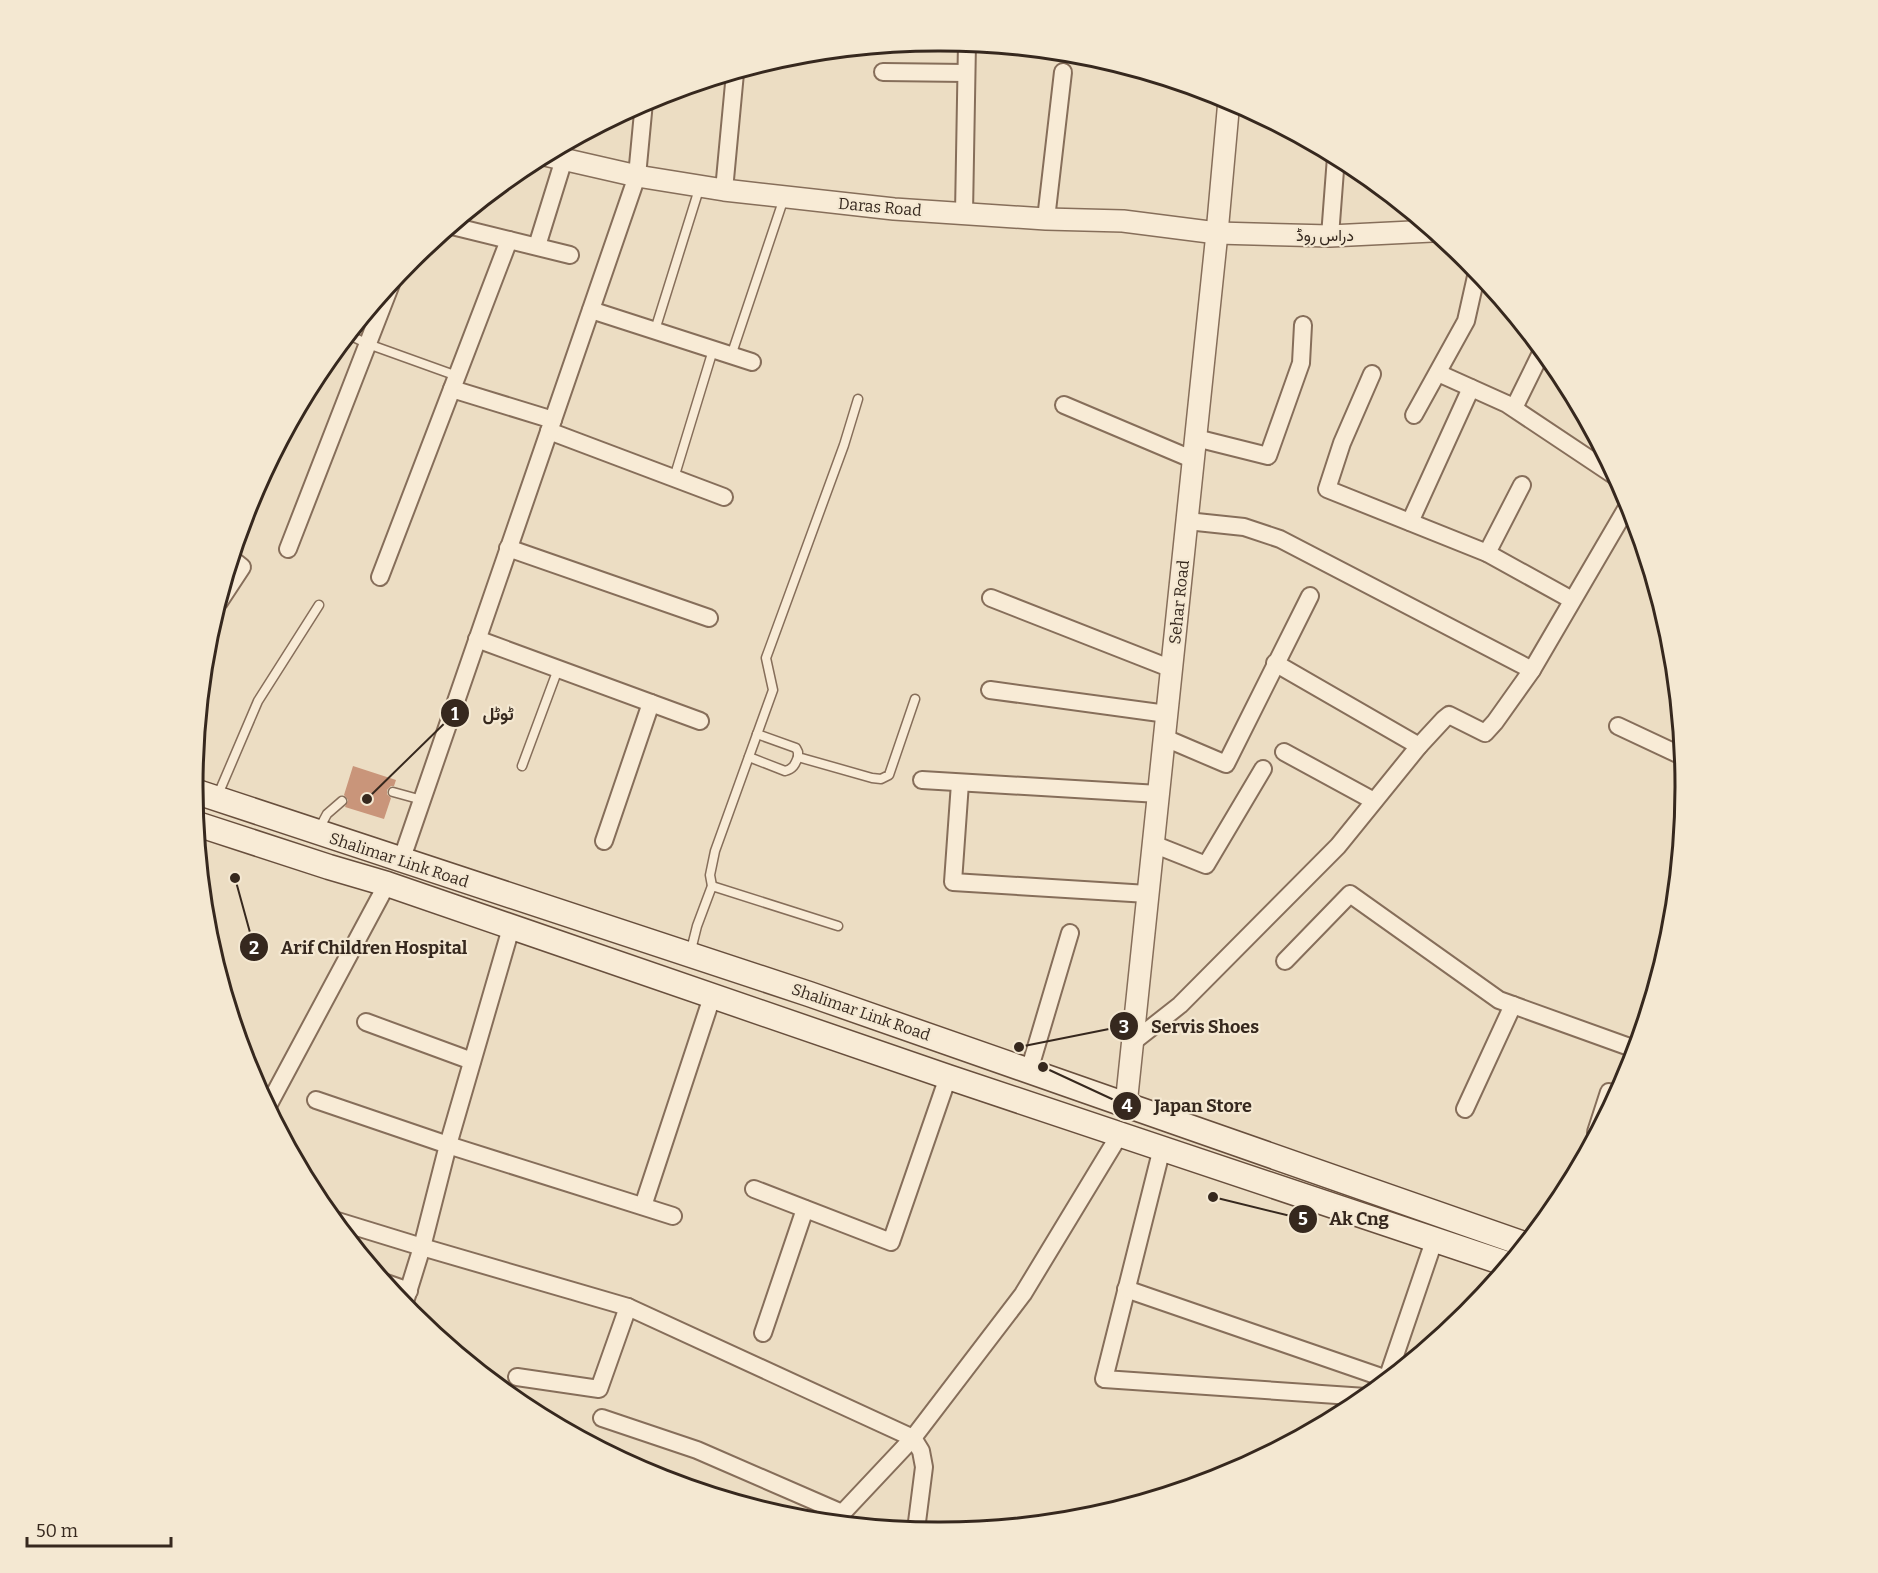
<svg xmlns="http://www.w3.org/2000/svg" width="1878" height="1573" font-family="Bitter,Vazirmatn,serif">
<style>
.building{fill:#c9957a}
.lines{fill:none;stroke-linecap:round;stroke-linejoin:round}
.service-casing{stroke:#866e5a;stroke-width:11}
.minor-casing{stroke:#866e5a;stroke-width:20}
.tertiary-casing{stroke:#866e5a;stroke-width:24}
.secondary-casing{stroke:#684f3d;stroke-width:27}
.service{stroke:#f8ebd6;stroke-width:8}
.minor{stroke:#f8ebd6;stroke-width:16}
.tertiary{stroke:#f8ebd6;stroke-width:21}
.secondary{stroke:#f8ebd6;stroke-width:24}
.labels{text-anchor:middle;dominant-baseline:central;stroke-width:4.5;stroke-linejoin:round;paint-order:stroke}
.street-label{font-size:16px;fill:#36281e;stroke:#f4e8d2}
.rim{fill:none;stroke:#36281e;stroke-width:3}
.leader{fill:none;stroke:#36281e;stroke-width:2}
.callout-dot{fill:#36281e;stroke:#f4e8d2;stroke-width:2}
.mark-label{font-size:18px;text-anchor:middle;font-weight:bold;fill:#fff}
.callout-label{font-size:18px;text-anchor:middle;font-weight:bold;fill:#36281e;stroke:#f4e8d2;stroke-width:4.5;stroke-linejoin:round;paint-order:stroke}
</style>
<rect width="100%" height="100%" fill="#ecddc3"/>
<path class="building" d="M353 766 396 780 394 786H391L387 790V794L391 798 384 819 345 807 348 800 344 795Z"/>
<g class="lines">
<defs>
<g id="service">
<path d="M655 330 700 186"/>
<path d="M349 335 368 344 457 376"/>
<path d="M731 356 784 198"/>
<path d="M674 478 713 350"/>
<path d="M757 734 796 748 798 752V757L872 778 881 779 889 775 915 699"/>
<path d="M749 757 785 771C793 769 795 765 798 757"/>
<path d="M522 766 558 669"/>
<path d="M393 792 422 800"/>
<path d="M217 797 258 701 319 605"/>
<path d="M319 829 327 814 342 801"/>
<path d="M712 886 710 875 715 851 773 690 766 658 844 445 858 399"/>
<path d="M690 954 697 926 712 886 838 926"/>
</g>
<g id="minor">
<path d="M883 72 966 73"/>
<path d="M724 190 735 73"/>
<path d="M964 213 967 43"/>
<path d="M1046 219 1063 72"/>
<path d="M452 226 570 255"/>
<path d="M1330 236 1336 157"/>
<path d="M537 246 564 159"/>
<path d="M591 310 752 362"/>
<path d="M1438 373 1507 404 1615 476"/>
<path d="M1372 374 1342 443 1327 489 1487 553 1572 600"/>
<path d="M452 389 553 420"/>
<path d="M1064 405 1194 460"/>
<path d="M1514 408 1542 351"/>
<path d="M1414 415 1466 321 1477 272"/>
<path d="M549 431 724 497"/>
<path d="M1196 438 1268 456 1301 363 1303 325"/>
<path d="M1187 521 1244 527 1280 539 1532 670"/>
<path d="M1410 522 1471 388"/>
<path d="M508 548 709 618"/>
<path d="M288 549 391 284"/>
<path d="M1487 553 1522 485"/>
<path d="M380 577 509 240"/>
<path d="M991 598 1172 669"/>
<path d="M219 602 242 567 232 559"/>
<path d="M477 639 700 721"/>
<path d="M1275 663 1419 746"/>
<path d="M990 690 1167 714"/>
<path d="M1618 726 1682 756"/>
<path d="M1165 738 1226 764 1310 596"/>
<path d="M1284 752 1374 801"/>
<path d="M922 780 1159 794"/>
<path d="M960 783 953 882 1148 894"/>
<path d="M604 841 651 703"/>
<path d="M1153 844 1206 865 1263 769"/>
<path d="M401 861 637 176 644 102"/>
<path d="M1285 961 1350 894 1499 1000 1635 1049"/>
<path d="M366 1022 472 1061"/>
<path d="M1133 1042 1180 1005 1338 846 1419 746 1444 719 1449 715 1485 733 1495 722 1532 670 1629 504"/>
<path d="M1029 1071 1070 933"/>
<path d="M316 1100 448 1145 673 1216"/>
<path d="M268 1106 387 884"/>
<path d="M1465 1109 1513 1005"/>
<path d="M1596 1132 1609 1092"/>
<path d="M1162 1148 1104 1379 1366 1397"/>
<path d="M754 1189 891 1242 948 1077"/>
<path d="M643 1206 712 997"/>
<path d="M334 1220 422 1247 628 1307 913 1438 921 1451 924 1467 916 1530"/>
<path d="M386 1283 409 1291"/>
<path d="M1126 1289 1387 1379"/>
<path d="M404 1305 422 1247 448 1145 511 928"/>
<path d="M763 1333 805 1209"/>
<path d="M517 1377 599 1389 628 1307"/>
<path d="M1387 1379 1434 1241"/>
<path d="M602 1418 697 1450 842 1513 841 1523"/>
<path d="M834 1522 913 1438 1023 1294 1120 1134"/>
</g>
<g id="tertiary">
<path d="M545 155 637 176 724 190 894 209 1046 219 1123 221 1217 233 1330 236 1432 231"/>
<path d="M1126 1105 1217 233 1229 100"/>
</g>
<g id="secondary">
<path d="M194 791 809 994 1524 1244"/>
<path d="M197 824 329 867 387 884 948 1077 1507 1264"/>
</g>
</defs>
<use href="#service" class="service-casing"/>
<use href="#minor" class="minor-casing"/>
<use href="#tertiary" class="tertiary-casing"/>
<use href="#secondary" class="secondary-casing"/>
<use href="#service" class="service"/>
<use href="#minor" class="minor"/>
<use href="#tertiary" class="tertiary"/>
<use href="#secondary" class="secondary"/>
</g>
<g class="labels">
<g class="street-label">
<text transform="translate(880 207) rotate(5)">Daras Road</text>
<text x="1325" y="235">دراس روڈ</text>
<text transform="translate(1179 602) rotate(-84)">Sehar Road</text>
<text transform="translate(399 860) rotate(18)">Shalimar Link Road</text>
<text transform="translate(861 1012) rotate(19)">Shalimar Link Road</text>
</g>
</g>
<path d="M0 0H1878V1573H0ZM938 51H940A735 735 0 0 1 1675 786V787A735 735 0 0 1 940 1522H938A735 735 0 0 1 203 787V786A735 735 0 0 1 938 51Z" fill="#f4e8d2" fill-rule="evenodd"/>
<path class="rim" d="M938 51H940A735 735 0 0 1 1675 786V787A735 735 0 0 1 940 1522H938A735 735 0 0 1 203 787V786A735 735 0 0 1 938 51Z"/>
<path class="leader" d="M367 799L455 713M235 878L254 947M1019 1047L1124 1026M1043 1067L1127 1106M1213 1197L1303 1219"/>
<g class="callout-dot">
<circle cx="367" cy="799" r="6"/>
<circle cx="235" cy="878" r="6"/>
<circle cx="1019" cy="1047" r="6"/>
<circle cx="1043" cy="1067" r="6"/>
<circle cx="1213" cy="1197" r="6"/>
<circle cx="455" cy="713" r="15"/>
<circle cx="254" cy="947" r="15"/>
<circle cx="1124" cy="1026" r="15"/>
<circle cx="1127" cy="1106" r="15"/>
<circle cx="1303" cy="1219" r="15"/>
</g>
<g class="mark-label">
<text x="455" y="720">1</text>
<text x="254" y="954">2</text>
<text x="1124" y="1033">3</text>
<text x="1127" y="1112">4</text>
<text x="1303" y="1225">5</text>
</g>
<g class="callout-label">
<text x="498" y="720">ٹوٹل</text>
<text x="374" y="954">Arif Children Hospital</text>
<text x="1205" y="1033">Servis Shoes</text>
<text x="1203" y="1112">Japan Store</text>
<text x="1359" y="1225">Ak Cng</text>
</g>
<path d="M27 1537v9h144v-9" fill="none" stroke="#36281e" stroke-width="3"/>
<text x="36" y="1537" font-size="18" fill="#36281e" stroke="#f4e8d2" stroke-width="4.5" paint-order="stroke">50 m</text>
</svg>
